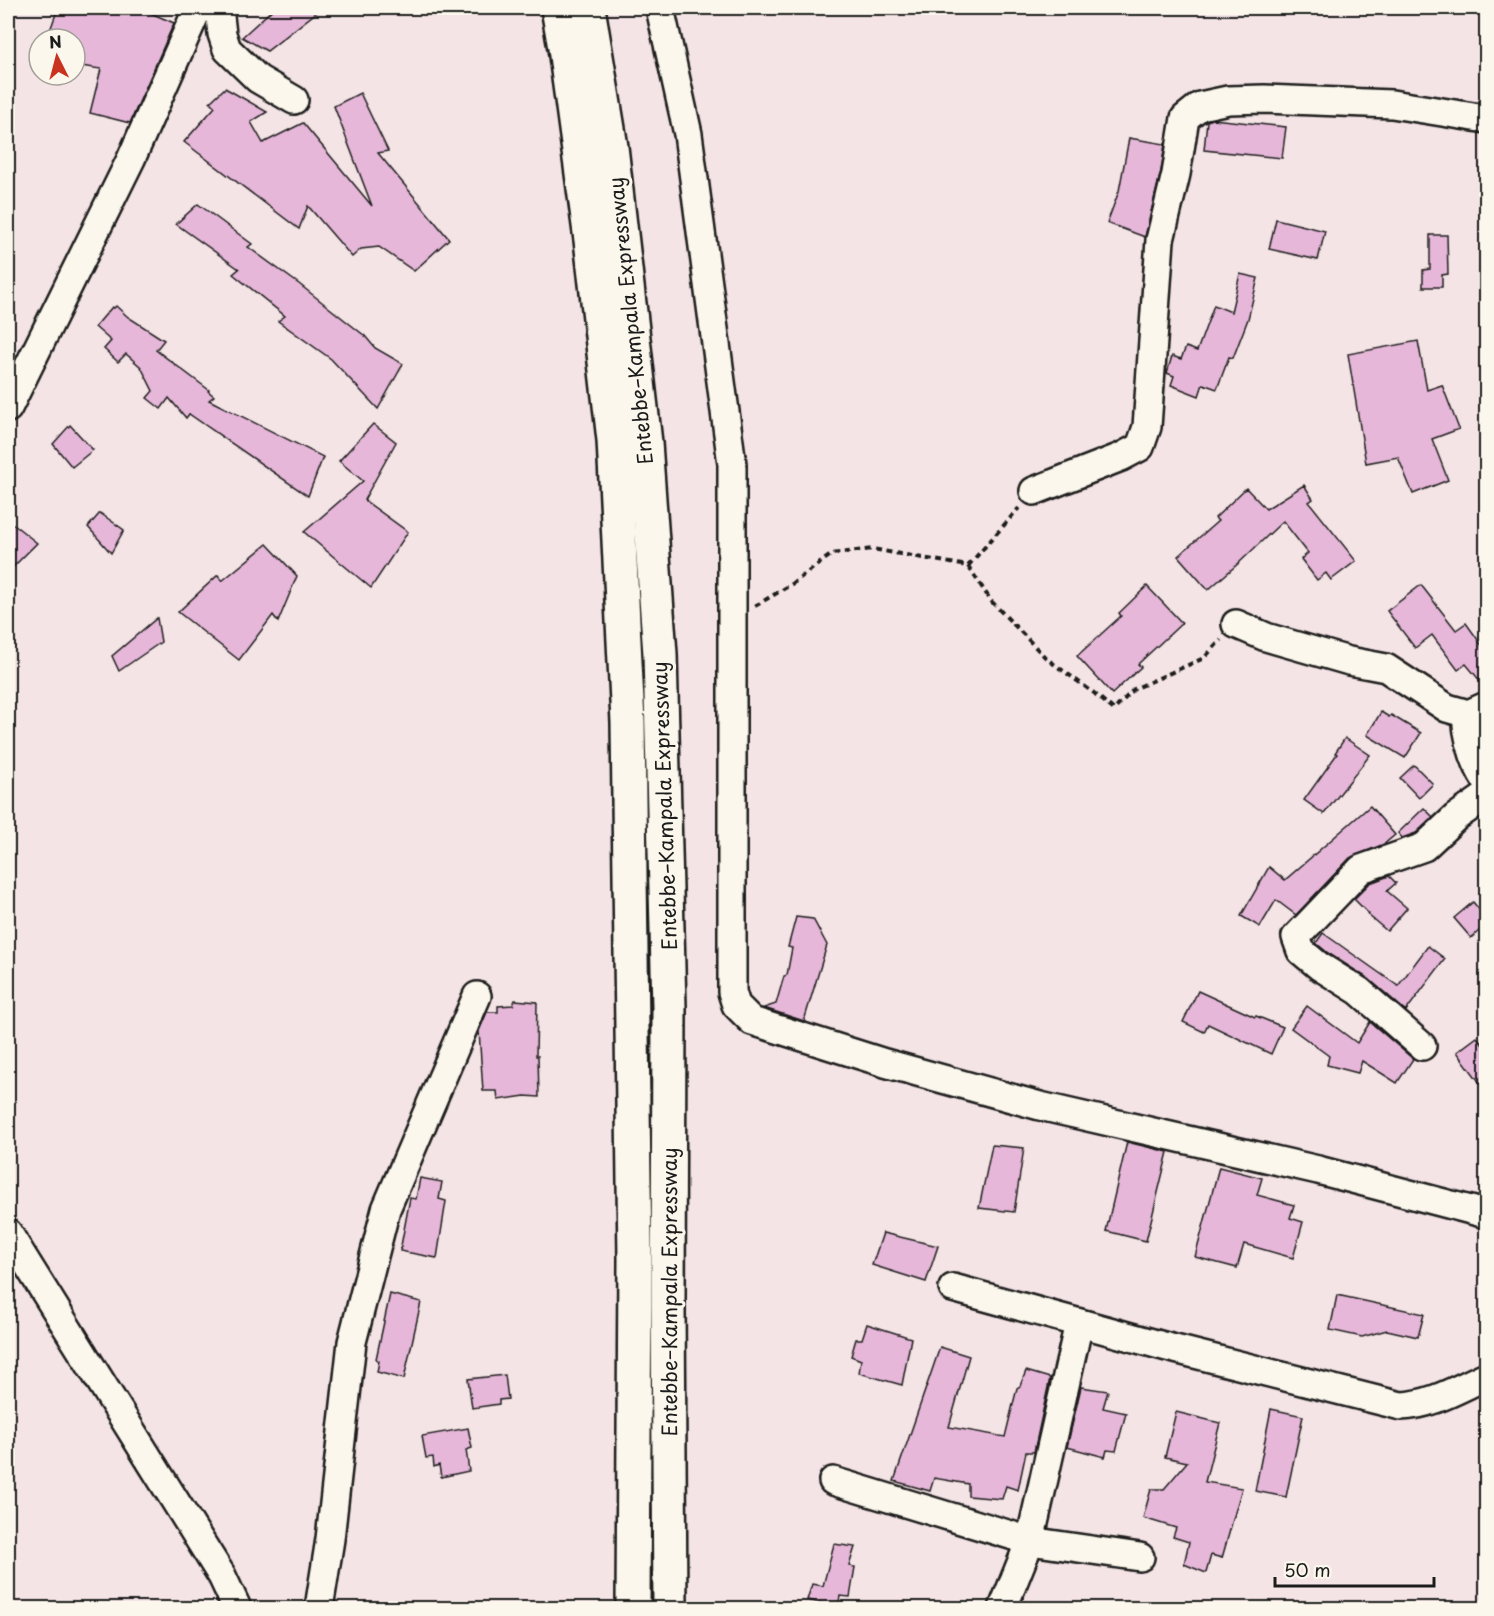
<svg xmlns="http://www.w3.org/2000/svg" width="1494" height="1616" font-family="'Playpen Sans',sans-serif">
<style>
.building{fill:#e6b7d9;stroke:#1c1c1c;stroke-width:1.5}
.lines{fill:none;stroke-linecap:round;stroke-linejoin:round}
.minor-casing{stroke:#1c1c1c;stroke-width:32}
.highway-casing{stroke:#1c1c1c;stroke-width:38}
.path{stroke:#1c1c1c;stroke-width:4;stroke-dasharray:6 4.5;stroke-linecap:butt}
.minor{stroke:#fbf7ec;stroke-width:27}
.highway{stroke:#fbf7ec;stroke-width:33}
.labels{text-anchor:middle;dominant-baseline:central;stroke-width:6;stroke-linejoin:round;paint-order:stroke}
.street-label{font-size:20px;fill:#1c1c1c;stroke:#fbf7ec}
</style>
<rect width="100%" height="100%" fill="#f5e4e6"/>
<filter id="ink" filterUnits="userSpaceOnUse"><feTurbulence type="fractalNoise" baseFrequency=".0167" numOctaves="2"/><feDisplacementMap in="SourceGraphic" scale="12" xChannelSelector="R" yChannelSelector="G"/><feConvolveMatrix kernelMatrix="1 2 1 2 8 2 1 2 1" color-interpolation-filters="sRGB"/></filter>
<g filter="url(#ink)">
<g class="building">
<path d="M58 8H139L174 23 130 123 90 113 101 69 75 65V39H47Z"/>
<path d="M274 8H322L267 51 242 37Z"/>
<path d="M225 88 267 112 251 122 263 143 303 123 372 206 334 106 360 93 388 151 378 153 449 239 414 271 379 247 361 249 352 257 308 206 299 229 184 142 215 107 210 102Z"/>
<path d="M1213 119 1286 127 1282 158 1204 150 1207 121Z"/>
<path d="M1129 138 1165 144 1161 171 1145 237 1107 223 1119 191Z"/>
<path d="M198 204 252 244 248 247 299 284 365 336 375 348 403 364 378 409 331 359 278 321 285 316 233 274 239 269 176 224Z"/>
<path d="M1276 219 1325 231 1318 260 1269 249Z"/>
<path d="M1430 235H1447L1448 274 1442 275V287H1423V270L1430 269Z"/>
<path d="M1240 274 1258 278 1248 319 1233 358 1229 357 1217 389 1203 384 1199 396 1171 385 1174 376 1167 373 1172 356 1181 359 1186 347 1197 351 1214 305 1231 312Z"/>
<path d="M116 306 128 317 164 340 156 350 209 390 208 391 214 396 209 400 323 457 308 496 189 414 186 418 169 398 161 409 147 398 153 391 141 367 126 354 118 362 104 349 111 341 95 327 112 307 114 308Z"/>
<path d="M1418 341 1427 390 1442 385 1459 429 1432 439 1448 480 1413 494 1398 457 1366 463 1348 354Z"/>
<path d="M373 424 396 442 364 500 408 532 371 588 304 532 363 481 339 461Z"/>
<path d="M70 425 93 450 72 467 53 444Z"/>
<path d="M1304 485 1313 499 1309 502 1356 561 1331 580 1326 573 1317 580 1301 559 1308 553 1283 521 1240 562 1208 590 1178 556 1218 521 1215 518 1246 488 1266 509Z"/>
<path d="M100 513 124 530 111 553 88 527Z"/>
<path d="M8 520 37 543 8 572Z"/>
<path d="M267 544 297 576 278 622 273 615 239 660 178 612 218 575 222 581Z"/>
<path d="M1421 585 1456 630 1466 623 1486 651V688L1466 664 1458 670 1432 635 1415 648 1387 611Z"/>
<path d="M1147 586 1182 623 1138 664 1141 667 1112 694 1077 656 1121 616 1119 613Z"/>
<path d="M157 618 161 642 119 671 112 656Z"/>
<path d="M1381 712 1389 717 1391 715 1421 733 1405 758 1367 735Z"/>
<path d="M1345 738 1370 755 1324 814 1304 800 1337 754 1335 753Z"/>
<path d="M1414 765 1433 784 1419 798 1400 778Z"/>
<path d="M1370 806 1395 835 1384 844 1350 858 1296 915 1276 900 1260 927 1241 916 1269 867 1285 880Z"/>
<path d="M1424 808 1433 817 1416 833 1402 838 1398 833Z"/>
<path d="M1389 876 1396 883 1387 891 1407 908 1387 931 1368 915 1369 914 1354 899 1370 883Z"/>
<path d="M1473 902 1486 918V925L1471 938 1454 918Z"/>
<path d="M796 917 813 919 827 945 804 1021 764 1008 776 1004 784 976 787 975 792 948 788 947Z"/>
<path d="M1323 933 1398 986 1428 946 1445 959 1406 1011 1369 979 1328 953 1316 943Z"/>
<path d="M1198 991 1255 1017 1256 1016 1283 1027 1271 1054 1208 1024 1204 1032 1183 1022Z"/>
<path d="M515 1000 537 1002 536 1056H538L539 1097 525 1096 498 1100 497 1091H483L479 1031 487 1012H498V1006L513 1005Z"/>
<path d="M1307 1006 1357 1043 1370 1022 1413 1059 1397 1083 1362 1061 1358 1073 1327 1065 1329 1056 1291 1028Z"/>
<path d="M1477 1037 1486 1049V1091L1457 1052Z"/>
<path d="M1127 1142 1168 1152 1146 1241 1106 1231Z"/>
<path d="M992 1145 1024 1148 1014 1212 979 1208Z"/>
<path d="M1219 1167 1262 1178 1257 1195 1294 1205 1290 1218 1303 1222 1293 1258 1244 1244 1237 1268 1195 1257Z"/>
<path d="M420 1178 442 1182 439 1199 446 1201 437 1258 400 1251 410 1198 416 1199Z"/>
<path d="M883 1233 938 1246 926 1282 872 1265Z"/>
<path d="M390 1294 421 1302 404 1379 377 1372 379 1361 376 1359Z"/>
<path d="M1337 1295 1424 1314 1418 1337 1387 1330 1362 1337 1330 1330Z"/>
<path d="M867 1324 911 1338 902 1385 859 1373 861 1360 851 1356 856 1339H862Z"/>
<path d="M940 1347 969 1356 949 1427 1005 1437 1017 1388 1020 1386 1026 1371 1050 1378 1034 1452H1026L1018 1490 1006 1486 1002 1499 968 1496V1484L934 1478 930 1491 894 1481Z"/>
<path d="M505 1375 508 1399 499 1400V1404L472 1408 468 1379Z"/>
<path d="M1081 1387 1108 1391 1103 1408 1126 1413 1116 1451 1107 1450 1105 1457 1067 1447Z"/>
<path d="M1271 1409 1303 1416 1286 1497 1255 1491Z"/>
<path d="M1176 1412 1220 1423 1205 1482 1242 1488 1222 1558 1211 1555 1206 1573 1184 1564 1189 1542 1173 1537 1176 1528 1143 1518 1151 1489H1164L1187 1462 1165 1457Z"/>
<path d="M468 1428 472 1448 466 1450 469 1471 441 1477 439 1465 434 1467 433 1457 426 1458 422 1436Z"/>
<path d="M834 1544 855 1547 849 1566 855 1567 850 1597 840 1596 838 1607 807 1600 812 1584 823 1586Z"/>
</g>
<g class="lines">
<defs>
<g id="minor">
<path d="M219 8 222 34 227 49 258 79 294 100"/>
<path d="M660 8 688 134 732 464V992L736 1005 752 1021 885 1063 1040 1106 1318 1170 1486 1214"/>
<path d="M8 408 131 159 198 8"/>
<path d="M1034 491 1121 457 1140 447 1147 427 1160 240 1176 174 1185 118 1200 106 1228 100 1264 99 1392 104 1486 119"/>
<path d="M1236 624 1266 637 1349 661 1386 668 1447 708 1468 714 1486 706"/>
<path d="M1468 714 1466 717C1468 738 1474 762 1486 780"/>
<path d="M1422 1046 1359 991 1319 966 1301 951 1296 937 1361 869 1424 847 1456 817 1486 796"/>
<path d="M8 1233 222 1576 237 1608"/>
<path d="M953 1288 1167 1347 1401 1406C1432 1405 1459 1388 1486 1376"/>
<path d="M833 1481 1030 1541 1140 1557"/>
<path d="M319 1608 330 1539 352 1342 386 1209 477 996"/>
<path d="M1003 1608 1030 1541 1079 1323"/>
</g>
<g id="highway">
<path d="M558 8 565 48 591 240 614 440 628 722 635 1259 633 1608"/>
<path d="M588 8 611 147 645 443 660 654 669 1007 668 1306 670 1608"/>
</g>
</defs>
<use href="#minor" class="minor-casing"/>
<use href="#highway" class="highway-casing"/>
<g class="path">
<path d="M968 566 1019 508"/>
<path d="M755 606 792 584 832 554 872 549 968 566 991 601 1047 659 1094 693 1114 710 1134 689 1204 658 1221 640"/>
</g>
<use href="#minor" class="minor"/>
<use href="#highway" class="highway"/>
</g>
</g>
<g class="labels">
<g class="street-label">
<text transform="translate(630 321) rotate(-96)">Entebbe–Kampala Expressway</text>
<text transform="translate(664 806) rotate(-92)">Entebbe–Kampala Expressway</text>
<text transform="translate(669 1292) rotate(-90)">Entebbe–Kampala Expressway</text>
</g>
</g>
<rect width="1494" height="1616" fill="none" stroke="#fbf7ec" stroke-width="30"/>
<rect x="15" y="15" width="1464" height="1586" fill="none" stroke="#1c1c1c" stroke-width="2" filter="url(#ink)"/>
<g transform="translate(57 57) rotate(354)"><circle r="28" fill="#fbf7ec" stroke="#a29f99" stroke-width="1.5"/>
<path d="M0-4.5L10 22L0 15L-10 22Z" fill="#c8321e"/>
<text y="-9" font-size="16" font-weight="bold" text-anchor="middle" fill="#1c1c1c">N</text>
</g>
<path d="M1275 1577v9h159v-9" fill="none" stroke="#1c1c1c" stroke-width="3"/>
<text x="1284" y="1577" font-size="18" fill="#1c1c1c" stroke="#fbf7ec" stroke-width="4.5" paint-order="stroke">50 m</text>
</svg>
